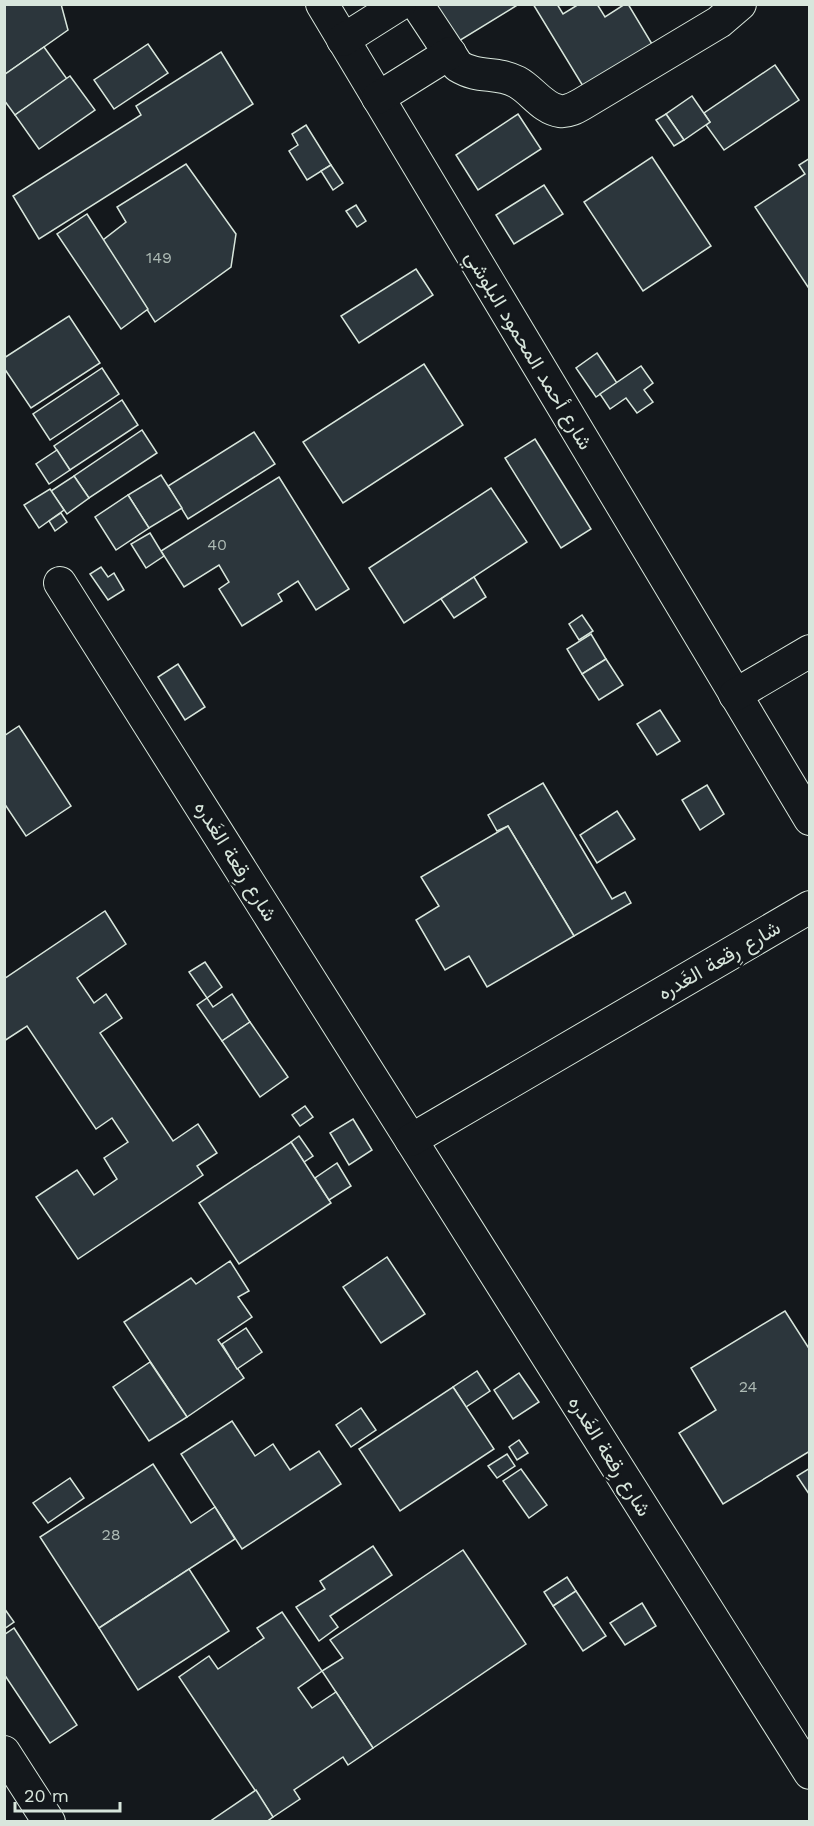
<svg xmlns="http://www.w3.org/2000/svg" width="814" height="1826" font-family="'Work Sans',Vazirmatn,sans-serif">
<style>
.building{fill:#2c363c;stroke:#d8e6dc;stroke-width:1.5}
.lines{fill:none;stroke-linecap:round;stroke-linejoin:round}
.street-casing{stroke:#d8e6dc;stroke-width:34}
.street{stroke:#14181c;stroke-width:32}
.labels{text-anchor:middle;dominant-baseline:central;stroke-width:4.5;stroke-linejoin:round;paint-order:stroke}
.number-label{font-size:16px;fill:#adbab4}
.street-label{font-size:20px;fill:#d8e6dc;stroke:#14181c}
</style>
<rect width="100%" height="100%" fill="#14181c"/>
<g class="building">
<path d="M4 4H61L68 30 4 75Z"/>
<path d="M430 4H519L454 44Z"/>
<path d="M533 4H557L563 14 579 4H597L605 17 625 4H628L658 54 589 96Z"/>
<path d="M148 44 168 73 114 109 94 80Z"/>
<path d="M44 47 67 79 15 115 4 100V75Z"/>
<path d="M221 52 253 104 39 239 13 196 141 115 136 106Z"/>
<path d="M775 65 799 100 724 150 706 125 710 122 704 113Z"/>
<path d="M70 76 95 110 39 149 15 115Z"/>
<path d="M692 96 710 122 684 140 666 114Z"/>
<path d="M518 114 541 149 478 190 456 155Z"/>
<path d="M666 114 684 140 674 146 656 120Z"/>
<path d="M306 125 331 165 307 180 289 151 298 145 292 134Z"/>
<path d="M652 157 711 246 643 291 584 202Z"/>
<path d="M810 158V290L755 207 805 174 799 165Z"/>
<path d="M186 164 236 234 231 267 155 322 103 240 126 222 117 207Z"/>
<path d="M331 165 343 183 333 190 321 171Z"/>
<path d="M544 185 563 214 514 244 496 215Z"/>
<path d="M356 205 366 221 357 227 346 211Z"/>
<path d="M87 214 148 309 121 329 57 234Z"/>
<path d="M416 269 433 295 359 343 341 316Z"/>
<path d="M69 316 100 363 31 408 4 368V358Z"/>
<path d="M597 353 617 383 596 397 576 368Z"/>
<path d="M424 364 463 425 343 503 303 442Z"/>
<path d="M641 366 653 383 644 390 653 402 637 413 626 398 610 409 600 394Z"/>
<path d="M102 368 119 394 50 440 33 414Z"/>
<path d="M122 400 138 425 70 470 54 446Z"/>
<path d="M142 430 157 453 89 498 74 476Z"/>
<path d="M254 432 275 464 188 519 168 486Z"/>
<path d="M535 439 591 529 561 548 505 458Z"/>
<path d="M57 450 70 470 49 484 36 464Z"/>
<path d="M161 475 182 508 149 528 128 495Z"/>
<path d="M74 476 89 498 67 514 51 491Z"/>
<path d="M279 477 349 589 316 610 298 581 278 594 282 601 242 626 219 589 229 582 219 565 184 587 161 551Z"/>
<path d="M491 488 527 542 404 623 369 568Z"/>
<path d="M50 489 64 510 39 528 24 505Z"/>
<path d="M128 495 149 528 116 550 95 517Z"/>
<path d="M61 513 67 522 55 531 49 521Z"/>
<path d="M150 533 164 556 146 568 131 544Z"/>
<path d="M101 567 108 577 114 573 124 590 108 600 90 574Z"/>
<path d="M474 577 486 597 454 618 441 599Z"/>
<path d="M582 615 593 631 579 640 569 624Z"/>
<path d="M591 634 606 659 582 674 567 649Z"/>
<path d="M606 659 623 685 599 700 582 674Z"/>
<path d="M178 664 205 707 185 720 158 677Z"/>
<path d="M660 710 680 741 657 755 637 724Z"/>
<path d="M19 726 71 806 26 836 4 803V736Z"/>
<path d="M543 783 612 899 625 892 631 903 574 936 508 826 497 831 488 815Z"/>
<path d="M707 785 724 814 700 830 682 800Z"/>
<path d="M617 811 635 839 597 863 580 835Z"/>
<path d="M508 826 574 936 487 987 469 956 445 970 416 920 439 906 421 877Z"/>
<path d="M105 911 126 944 77 978 94 1003 106 994 122 1018 100 1033 173 1141 198 1124 217 1153 197 1166 203 1175 78 1259 36 1197 77 1170 94 1195 117 1179 104 1158 128 1142 112 1118 96 1129 27 1026 4 1041V979Z"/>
<path d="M205 962 222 987 207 998 189 972Z"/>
<path d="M232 994 250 1022 222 1041 197 1005 207 998 213 1007Z"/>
<path d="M250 1022 288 1077 260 1097 222 1041Z"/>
<path d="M305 1106 313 1117 300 1126 292 1115Z"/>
<path d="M353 1119 372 1150 349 1165 330 1133Z"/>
<path d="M299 1136 313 1156 304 1162 291 1142Z"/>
<path d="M291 1142 331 1203 239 1264 199 1203Z"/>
<path d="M337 1163 351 1186 329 1200 315 1178Z"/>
<path d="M387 1257 425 1314 381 1343 343 1287Z"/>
<path d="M230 1261 249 1291 238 1297 252 1317 218 1340 244 1378 187 1417 124 1322 191 1278 196 1284Z"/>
<path d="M785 1311 810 1350V1451L723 1504 679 1433 716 1410 691 1368Z"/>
<path d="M246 1328 262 1352 237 1369 222 1344Z"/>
<path d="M150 1362 187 1417 149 1441 113 1387Z"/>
<path d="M477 1371 490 1391 466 1407 453 1387Z"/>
<path d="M519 1373 539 1402 513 1419 494 1390Z"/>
<path d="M453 1387 494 1449 400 1511 359 1449Z"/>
<path d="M361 1408 376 1430 351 1447 336 1425Z"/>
<path d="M232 1421 255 1456 273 1444 290 1470 319 1451 341 1484 242 1549 181 1454Z"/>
<path d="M519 1440 528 1453 517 1460 509 1447Z"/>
<path d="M507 1454 515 1466 497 1478 488 1466Z"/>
<path d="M153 1464 191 1523 215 1507 235 1539 99 1628 40 1537Z"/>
<path d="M810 1468V1494H809L797 1476Z"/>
<path d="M521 1469 547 1505 529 1518 503 1481Z"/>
<path d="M70 1478 84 1498 48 1523 33 1503Z"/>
<path d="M373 1546 392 1575 330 1616 338 1627 319 1641 296 1607 325 1589 320 1581Z"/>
<path d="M463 1550 526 1644 373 1748 322 1671 343 1658 330 1640Z"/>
<path d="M189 1569 229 1631 138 1690 99 1628Z"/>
<path d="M567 1577 576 1591 553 1606 544 1592Z"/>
<path d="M576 1591 606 1636 583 1651 553 1606Z"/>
<path d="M642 1603 656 1626 625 1645 610 1623Z"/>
<path d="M4 1608 14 1622 4 1629Z"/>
<path d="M282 1612 322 1671 298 1688 312 1708 336 1692 373 1748 348 1765 343 1757 294 1790 300 1799 273 1817 179 1677 209 1656 218 1669 264 1638 257 1628Z"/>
<path d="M14 1628 77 1725 50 1743 4 1674V1635Z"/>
<path d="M256 1790 273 1817 266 1822H209Z"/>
</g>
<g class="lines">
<defs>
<g id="street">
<path d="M322 4 810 819"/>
<path d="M417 4 458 66C479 79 496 71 517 82 532 90 543 109 560 111 568 112 575 108 582 104L719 22 740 4"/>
<path d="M343 40 400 4"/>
<path d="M378 98 450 53"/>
<path d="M60 583 810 1773"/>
<path d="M735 695 810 651"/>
<path d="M411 1140 810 907"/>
<path d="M4 1752 49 1822"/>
</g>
</defs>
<use href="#street" class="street-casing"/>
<use href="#street" class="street"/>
</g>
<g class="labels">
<g class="number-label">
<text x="159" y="257">149</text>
<text x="217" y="544">40</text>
<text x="748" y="1386">24</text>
<text x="111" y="1534">28</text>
</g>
<g class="street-label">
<text transform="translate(529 350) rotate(59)">شارع أحمد المحمود البلوشي</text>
<text transform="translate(236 861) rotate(58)">شارع رِقعة الغَدره</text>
<text transform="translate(719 960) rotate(-30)">شارع رِقعة الغَدره</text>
<text transform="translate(610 1456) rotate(58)">شارع رِقعة الغَدره</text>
</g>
</g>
<rect width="814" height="1826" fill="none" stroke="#d8e6dc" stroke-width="12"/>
<path d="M15 1802v9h105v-9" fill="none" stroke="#d8e6dc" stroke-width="3"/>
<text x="24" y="1802" font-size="18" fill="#d8e6dc" stroke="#14181c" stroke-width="4.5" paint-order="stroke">20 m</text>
</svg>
